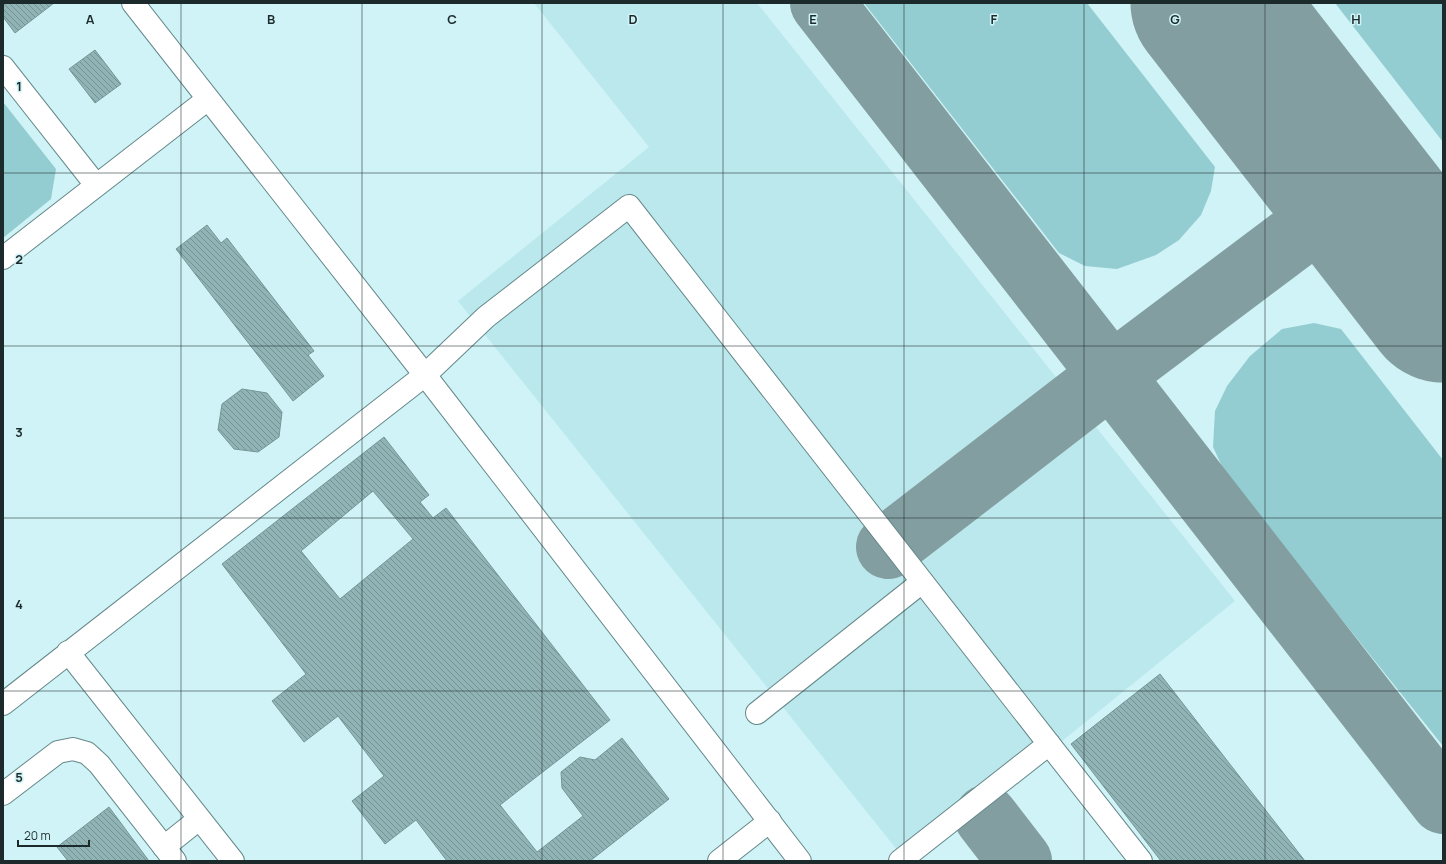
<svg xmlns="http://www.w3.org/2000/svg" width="1446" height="864" font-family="Manrope,sans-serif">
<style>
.built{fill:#bbe8ec}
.grass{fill:#94cdd1}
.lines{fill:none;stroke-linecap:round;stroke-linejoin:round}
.taxiway{stroke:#839ea0;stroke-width:64}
.runway{stroke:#839ea0;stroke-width:159}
.building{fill:url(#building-back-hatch);stroke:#749698;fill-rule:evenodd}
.minor-casing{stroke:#66888a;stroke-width:24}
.minor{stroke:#fff;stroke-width:22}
.grid{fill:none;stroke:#1d2a2c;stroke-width:1;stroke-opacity:0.55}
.grid-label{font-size:13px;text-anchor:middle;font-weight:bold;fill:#1d2a2c;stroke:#cff3f6;stroke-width:3;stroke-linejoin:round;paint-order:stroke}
</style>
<defs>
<pattern id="building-back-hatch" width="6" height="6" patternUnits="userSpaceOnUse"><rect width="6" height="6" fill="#90b3b5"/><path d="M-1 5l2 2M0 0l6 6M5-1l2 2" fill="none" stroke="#759293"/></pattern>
</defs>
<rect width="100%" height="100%" fill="#cff3f6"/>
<path class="built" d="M534 3H757L1235 601 914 861H906L458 301 649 147Z"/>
<g class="grass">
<path d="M864 3H1087L1215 167 1211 191 1201 215 1179 240 1156 255 1117 269 1085 266 1059 253Z"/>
<path d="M1335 3H1443V142Z"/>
<path d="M3 102 56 169 51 199 3 238Z"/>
<path d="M1314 323 1341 329 1443 460V746L1226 475 1213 447 1215 411 1227 386 1250 356 1282 329Z"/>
</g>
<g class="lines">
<g class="taxiway">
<path d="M822 3 1443 802"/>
<path d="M888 547 1111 375 1356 191"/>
<path d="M986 817 1020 861"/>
</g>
<path class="runway" d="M1210 3 1443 303"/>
</g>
<g class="building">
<path d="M3 3H54L15 33 3 17Z"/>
<path d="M95 50 121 84 95 103 69 69Z"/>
<path d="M207 225 221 243 227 238 314 351 308 355 324 376 293 401 176 249Z"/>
<path d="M242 389 267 393 282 412 279 437 258 452 234 449 218 430 222 404Z"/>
<path d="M384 437 429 495 420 502 433 518 446 508 610 720 500 805 537 852 583 816 562 788 561 772 580 757 595 760 622 738 669 799 590 861H447L416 820 385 844 352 801 384 776 338 716 304 742 272 701 306 674 222 564ZM373 491 413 539 340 599 301 551Z"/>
<path d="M1160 674 1305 861H1161L1071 744Z"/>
<path d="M109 807 149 861H68L57 847Z"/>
</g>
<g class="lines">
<defs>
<g id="minor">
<path d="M133 3 425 375 800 861"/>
<path d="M3 67 96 185"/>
<path d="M3 258 208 99"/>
<path d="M68 652 233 861"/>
<path d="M3 704 425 375 486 317 629 206 1049 744 900 861"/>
<path d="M757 713 922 582"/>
<path d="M1049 744 1141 861"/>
<path d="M3 794 58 752 73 749 87 753 99 764 175 861"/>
<path d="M164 847 199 819"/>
<path d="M719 861 770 821"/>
</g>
</defs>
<use href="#minor" class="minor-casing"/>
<use href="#minor" class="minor"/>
</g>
<path class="grid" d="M181 3V861M362 3V861M542 3V861M723 3V861M904 3V861M1084 3V861M1265 3V861M3 173H1443M3 346H1443M3 518H1443M3 691H1443"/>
<g class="grid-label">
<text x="90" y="24">A</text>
<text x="271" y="24">B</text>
<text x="452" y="24">C</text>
<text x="633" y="24">D</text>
<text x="813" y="24">E</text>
<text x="994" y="24">F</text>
<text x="1175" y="24">G</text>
<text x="1356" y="24">H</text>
<text x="19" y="91">1</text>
<text x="19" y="264">2</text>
<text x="19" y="437">3</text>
<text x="19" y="609">4</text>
<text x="19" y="782">5</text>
</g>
<rect width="1446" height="864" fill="none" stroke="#1d2a2c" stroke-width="8"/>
<path d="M18 840v6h71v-6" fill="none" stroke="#1d2a2c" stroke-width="2"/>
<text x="24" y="840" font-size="12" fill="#1d2a2c" stroke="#cff3f6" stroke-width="3" paint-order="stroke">20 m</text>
</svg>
